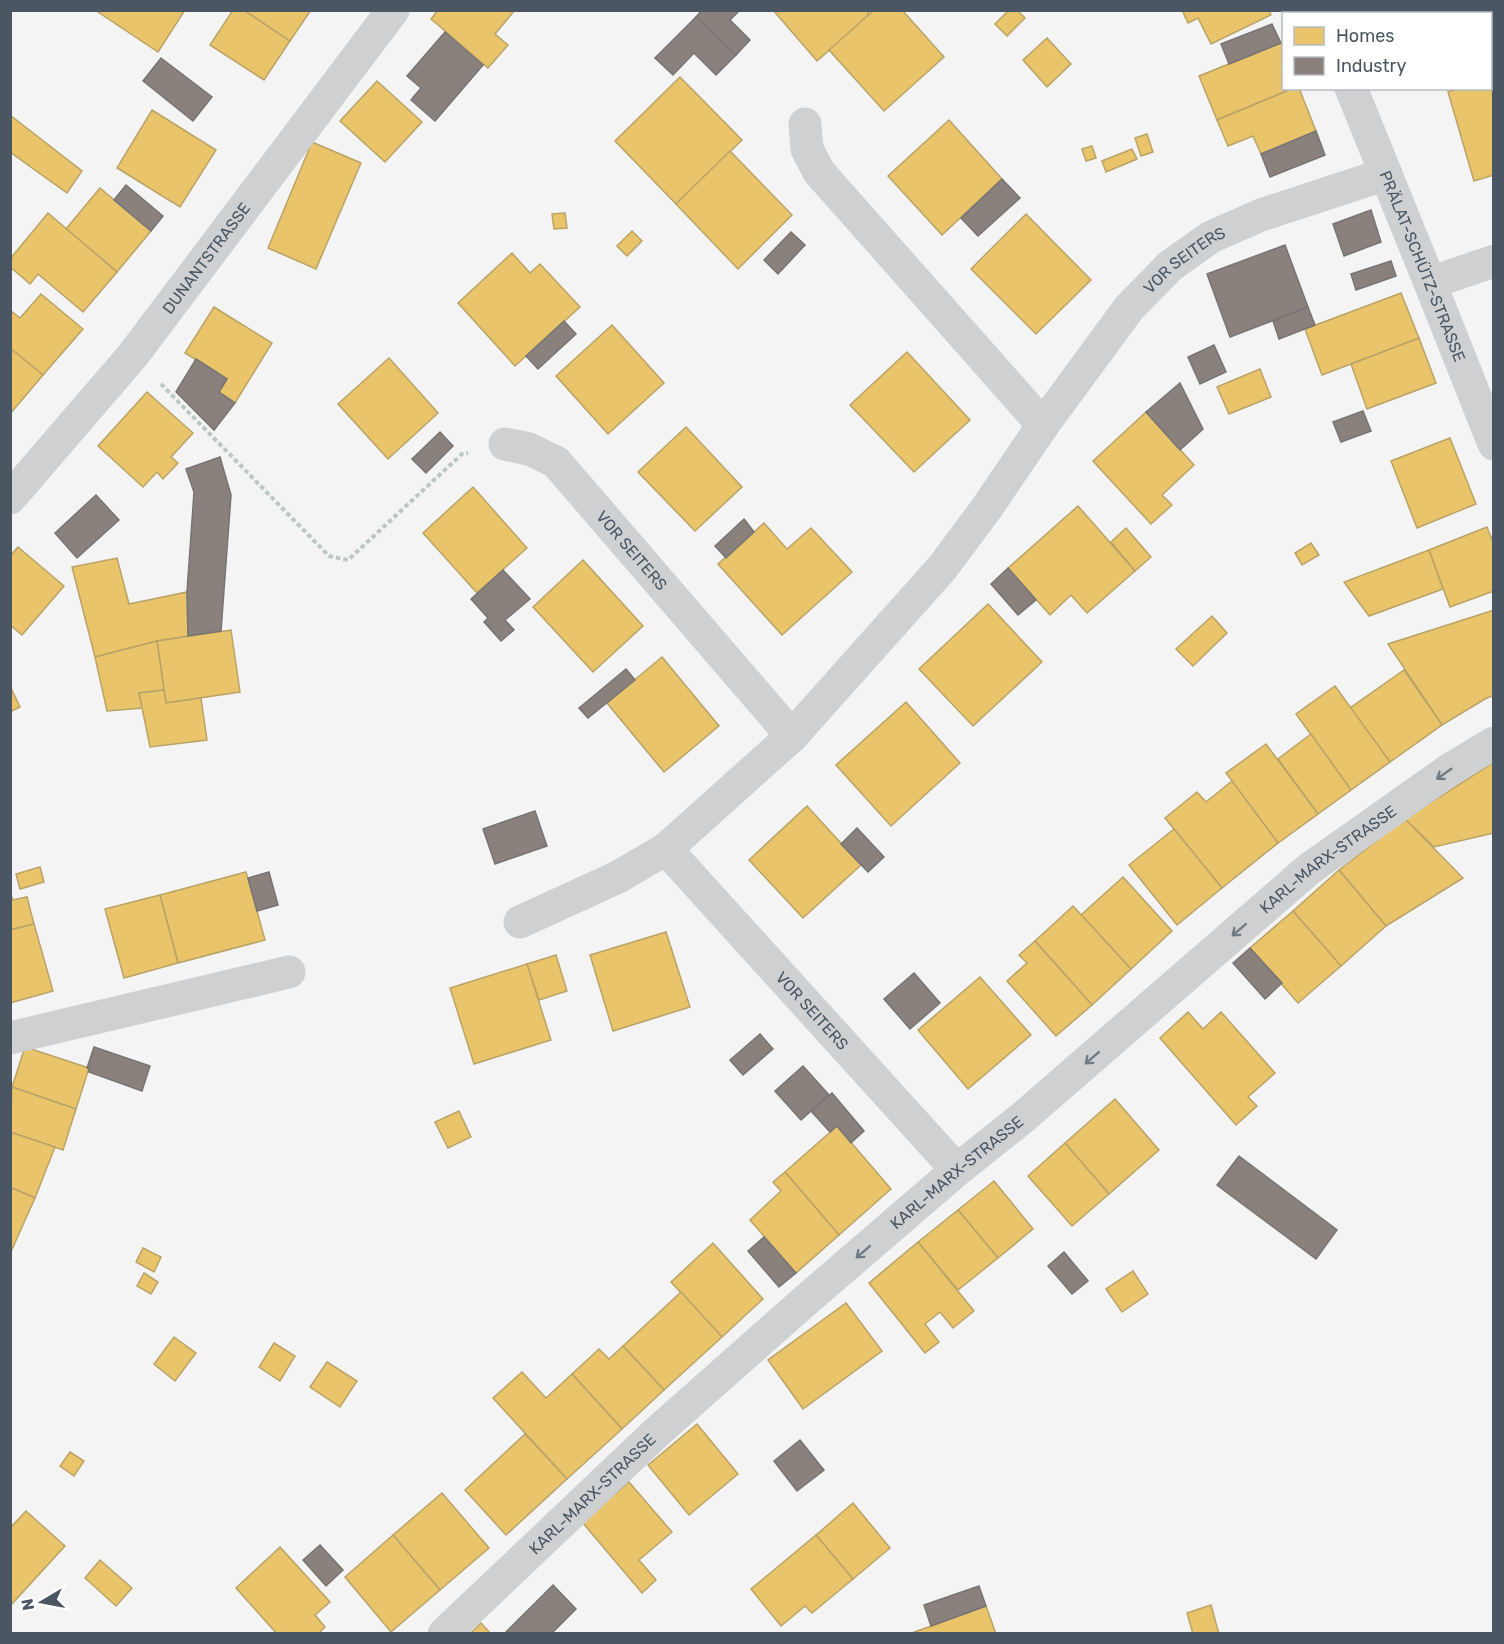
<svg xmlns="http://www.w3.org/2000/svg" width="1504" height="1644" font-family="Rubik,sans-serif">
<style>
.homes{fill:#e9c46a;stroke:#b9a367;stroke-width:1.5}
.industry{fill:#8a817c;stroke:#777474;stroke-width:1.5}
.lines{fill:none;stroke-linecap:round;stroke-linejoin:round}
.path{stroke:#bcc7c4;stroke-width:4;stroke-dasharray:4.5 3;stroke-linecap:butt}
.minor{stroke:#ced0d2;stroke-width:33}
.oneway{stroke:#727b83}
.labels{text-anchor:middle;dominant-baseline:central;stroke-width:6;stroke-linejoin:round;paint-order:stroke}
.street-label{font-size:16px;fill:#4a5661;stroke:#fff}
</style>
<rect width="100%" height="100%" fill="#f4f4f4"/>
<g class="homes">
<path d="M95 10H185L158 52Z"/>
<path d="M233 10H244L290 41 264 80 210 45Z"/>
<path d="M244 10H311L290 41Z"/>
<path d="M438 10H515L495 34 508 45 488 68 431 19Z"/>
<path d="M773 10H866L870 15 817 61Z"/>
<path d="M874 10H902L944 57 884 111 829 50Z"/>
<path d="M1009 10H1017L1025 18 1007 36 995 24Z"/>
<path d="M1182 10H1269L1271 15 1211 44 1198 18 1188 23Z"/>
<path d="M1047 38 1071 64 1047 87 1023 60Z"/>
<path d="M1281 43 1284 50V88H1294L1217 120 1199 76Z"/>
<path d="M680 77 742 140 676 204 615 141Z"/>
<path d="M1494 78V175L1474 181 1448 92 1460 88H1490V79Z"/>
<path d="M377 81 422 122 385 162 340 121Z"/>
<path d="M1294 88H1299L1316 131 1261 154 1253 136 1228 146 1217 120Z"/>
<path d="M152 110 216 150 180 207 117 168Z"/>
<path d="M10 115 82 171 67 193 10 152Z"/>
<path d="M949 120 1002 179 942 235 888 176Z"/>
<path d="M1147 134 1153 152 1141 156 1135 138Z"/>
<path d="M312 142 361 163 316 269 268 248Z"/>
<path d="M1092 146 1096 158 1086 161 1082 149Z"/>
<path d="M1132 149 1137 159 1106 172 1102 161Z"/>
<path d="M730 151 792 215 738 269 676 204Z"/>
<path d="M100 188 151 231 117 272 66 229Z"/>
<path d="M48 213 117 272 83 312 38 274 30 284 10 267V259Z"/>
<path d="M565 213 567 228 554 229 552 214Z"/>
<path d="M1026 214 1091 280 1036 334 971 269Z"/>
<path d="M632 231 642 241 627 256 617 246Z"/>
<path d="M512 253 530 273 540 264 580 307 515 366 458 303Z"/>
<path d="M1401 293 1419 338 1322 375 1305 329Z"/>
<path d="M41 294 83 329 43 375 10 348V310L20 318Z"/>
<path d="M214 307 272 343 235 403 219 392 227 379 185 353Z"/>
<path d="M612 325 664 383 608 434 556 376Z"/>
<path d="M1419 338 1436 383 1367 409 1351 364Z"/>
<path d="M10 348 43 375 10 414Z"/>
<path d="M907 352 970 420 914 472 850 405Z"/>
<path d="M389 358 438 413 388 459 338 404Z"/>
<path d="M1260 369 1271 397 1229 414 1217 387Z"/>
<path d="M147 392 193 433 171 457 178 463 163 479 157 472 143 487 98 446Z"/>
<path d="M1146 412 1194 465 1162 495 1172 505 1151 524 1093 461Z"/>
<path d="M686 427 742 487 695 531 638 472Z"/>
<path d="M1450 438 1476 504 1417 528 1391 461Z"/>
<path d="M473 487 527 548 477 593 423 533Z"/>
<path d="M1078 506 1135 571 1087 613 1071 595 1050 615 1008 568Z"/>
<path d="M764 523 787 549 811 528 852 572 782 635 718 564Z"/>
<path d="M1487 527 1494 545V591L1450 607 1429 550Z"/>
<path d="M1126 528 1151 557 1135 571 1111 542Z"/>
<path d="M1311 543 1319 555 1302 565 1295 553Z"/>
<path d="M18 547 64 586 22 635 10 625V556Z"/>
<path d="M1429 550 1443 589 1369 616 1344 582Z"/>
<path d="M117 558 129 604 187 592 188 636 157 641 95 657 72 567Z"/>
<path d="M583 560 643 626 593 672 533 607Z"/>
<path d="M988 604 1042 662 973 726 919 669Z"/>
<path d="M1494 610V695L1485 699 1442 725 1388 644Z"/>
<path d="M1212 616 1227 633 1193 666 1176 649Z"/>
<path d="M231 630 240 692 166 703 157 641Z"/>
<path d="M157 641 164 690 139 693 143 708 107 711 95 657Z"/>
<path d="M662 657 719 726 664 772 607 703Z"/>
<path d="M1404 670 1442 725 1390 762 1350 708Z"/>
<path d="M10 686 20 707 10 712Z"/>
<path d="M1335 686 1390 762 1351 790 1296 714Z"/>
<path d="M164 690 166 703 201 698 207 740 150 747 139 693Z"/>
<path d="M906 702 960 763 891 826 836 765Z"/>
<path d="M1311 734 1351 790 1318 814 1278 759Z"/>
<path d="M1266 744 1318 814 1278 843 1226 773Z"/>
<path d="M1494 762V833L1434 847 1405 819Z"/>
<path d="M1232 781 1278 843 1222 888 1165 818 1197 792 1206 802Z"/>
<path d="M807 806 861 865 803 918 749 860Z"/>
<path d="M1405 819 1463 878 1386 926 1339 870Z"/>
<path d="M1174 829 1222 888 1177 925 1129 865Z"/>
<path d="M40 867 44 882 20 889 16 874Z"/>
<path d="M1339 870 1386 926 1341 966 1293 911Z"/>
<path d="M246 872 265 940 178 963 160 895Z"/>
<path d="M1123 877 1172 931 1131 969 1081 915Z"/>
<path d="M10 893 13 900 27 897 34 924 10 930Z"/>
<path d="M160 895 178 963 124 978 105 909Z"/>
<path d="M1073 906 1131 969 1092 1005 1035 941Z"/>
<path d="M1293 911 1341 966 1298 1003 1250 948Z"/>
<path d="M34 924 53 991 10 1003V930Z"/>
<path d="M666 932 690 1007 613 1031 590 955Z"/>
<path d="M1035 941 1092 1005 1056 1036 1007 981 1027 963 1019 955Z"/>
<path d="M556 955 567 991 539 1000 527 964Z"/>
<path d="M527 964 551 1040 474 1064 450 988Z"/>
<path d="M980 977 1031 1035 968 1089 918 1030Z"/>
<path d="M1188 1012 1203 1029 1221 1012 1275 1073 1248 1097 1257 1106 1236 1125 1160 1038Z"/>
<path d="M25 1047 89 1068 76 1109 12 1087Z"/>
<path d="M12 1087 76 1109 63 1150 10 1132Z"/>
<path d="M1115 1099 1159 1150 1109 1194 1065 1143Z"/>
<path d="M459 1111 471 1137 448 1148 435 1122Z"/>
<path d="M837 1126 891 1189 839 1235 785 1172Z"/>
<path d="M10 1132 55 1147 35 1198 10 1187Z"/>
<path d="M1065 1143 1109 1194 1072 1226 1028 1176Z"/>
<path d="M785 1172 839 1235 796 1273 750 1220 781 1191 773 1182Z"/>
<path d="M994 1181 1033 1229 998 1258 958 1210Z"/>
<path d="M10 1187 35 1198 10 1254Z"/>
<path d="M958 1210 998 1258 958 1290 918 1242Z"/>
<path d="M918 1242 974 1311 953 1328 940 1312 925 1324 939 1342 925 1353 869 1283Z"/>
<path d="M713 1243 763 1299 722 1337 671 1282Z"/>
<path d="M143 1248 161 1257 154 1272 136 1262Z"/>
<path d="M1133 1271 1148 1294 1122 1312 1106 1289Z"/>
<path d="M144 1273 158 1282 151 1294 137 1286Z"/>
<path d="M681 1292 722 1337 664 1390 623 1346Z"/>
<path d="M846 1303 882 1351 803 1409 768 1360Z"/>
<path d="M174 1337 196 1353 175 1381 154 1364Z"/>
<path d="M274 1343 295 1356 280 1381 259 1367Z"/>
<path d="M623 1346 664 1390 622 1429 572 1374 599 1349 609 1359Z"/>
<path d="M327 1362 357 1381 340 1407 310 1387Z"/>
<path d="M522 1372 546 1398 572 1374 622 1429 567 1479 493 1398Z"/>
<path d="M697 1424 738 1474 689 1515 648 1465Z"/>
<path d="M525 1434 567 1479 506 1535 465 1490Z"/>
<path d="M70 1452 84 1461 74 1476 60 1466Z"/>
<path d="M629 1482 672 1532 639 1560 656 1580 642 1593 582 1522Z"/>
<path d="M442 1493 489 1548 440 1590 393 1535Z"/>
<path d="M853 1503 890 1548 853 1579 816 1535Z"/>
<path d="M26 1511 65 1546 10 1606V1528Z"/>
<path d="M393 1535 440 1590 391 1632 345 1577Z"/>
<path d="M816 1535 853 1579 812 1613 805 1606 781 1626 751 1589Z"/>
<path d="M280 1547 330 1602 315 1615 325 1627 318 1634H277L236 1588Z"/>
<path d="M100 1560 132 1588 116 1606 85 1578Z"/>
<path d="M1211 1605 1219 1634H1193L1187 1613Z"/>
<path d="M986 1606 996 1634H909Z"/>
<path d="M481 1623 491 1634H470Z"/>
</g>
<g class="industry">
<path d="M702 10H740L730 20 750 40 736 55 696 17Z"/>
<path d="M696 17 736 55 716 75 694 53 673 75 655 58Z"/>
<path d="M1272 24 1281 43 1229 64 1221 44Z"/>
<path d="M445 32 483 65 435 121 411 100 421 88 407 76Z"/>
<path d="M161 58 212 97 193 121 143 81Z"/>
<path d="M1316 131 1325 155 1270 177 1261 154Z"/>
<path d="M1002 179 1020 198 978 236 961 218Z"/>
<path d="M126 185 163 216 151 231 114 200Z"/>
<path d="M1371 210 1381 242 1344 256 1333 224Z"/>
<path d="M791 232 805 245 778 274 764 260Z"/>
<path d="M1285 245 1308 307 1230 337 1207 274Z"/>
<path d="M1391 261 1396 276 1356 290 1351 274Z"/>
<path d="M1308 307 1315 325 1279 339 1273 321Z"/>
<path d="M564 321 576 334 538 369 526 356Z"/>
<path d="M1214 345 1226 372 1200 384 1188 357Z"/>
<path d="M196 359 227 379 219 392 235 403 214 430 176 392Z"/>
<path d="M1180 383 1203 429 1180 450 1146 412Z"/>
<path d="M1363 411 1371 431 1341 442 1333 422Z"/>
<path d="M440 432 453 446 426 473 412 459Z"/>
<path d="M220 457 231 495 221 631 188 636 187 592 194 492 186 469Z"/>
<path d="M96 495 119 520 77 558 55 533Z"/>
<path d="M744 519 754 532 726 558 715 546Z"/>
<path d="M1008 568 1036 600 1018 615 991 584Z"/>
<path d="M503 570 530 599 505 620 514 630 501 641 484 622 488 618 471 599Z"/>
<path d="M626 669 635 680 588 718 579 708Z"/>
<path d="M535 811 547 846 495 864 483 829Z"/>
<path d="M857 828 884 857 868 872 841 844Z"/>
<path d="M269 872 278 905 257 911 248 878Z"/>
<path d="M1250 948 1282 983 1265 999 1233 963Z"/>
<path d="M914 973 940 1003 910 1029 884 999Z"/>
<path d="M760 1034 773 1049 743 1075 730 1060Z"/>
<path d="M94 1047 150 1066 142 1091 89 1072V1068H87Z"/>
<path d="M803 1066 829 1095 801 1120 775 1091Z"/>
<path d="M832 1093 864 1131 851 1143 837 1126 830 1132 811 1111Z"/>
<path d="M1239 1156 1337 1230 1316 1259 1217 1185Z"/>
<path d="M764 1237 796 1273 779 1287 748 1251Z"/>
<path d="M1064 1252 1088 1281 1072 1294 1048 1266Z"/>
<path d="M800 1440 824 1470 797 1491 774 1461Z"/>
<path d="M320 1545 343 1570 326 1586 303 1560Z"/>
<path d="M553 1585 576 1609 551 1634H504Z"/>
<path d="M979 1586 986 1606 931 1626 924 1605Z"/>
</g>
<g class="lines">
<path class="path" d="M161 384 329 556 348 560 462 454 468 453"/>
<g class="minor">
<path d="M1318 10 1320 14"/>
<path id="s1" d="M1351 88 1430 283 1494 444"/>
<path d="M805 124 807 149 819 172 1043 425"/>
<path d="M1430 283 1494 261"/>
<path id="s2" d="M505 444 529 449 556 462 792 736"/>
<path id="s3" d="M10 498 133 355 393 10"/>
<path id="s4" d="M666 849 957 1170"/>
<path id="s5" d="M520 922 618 877 666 849 792 736 942 568 986 509 1043 425 1129 308 1170 266 1211 237 1261 215 1386 174"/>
<path d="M10 1038 289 972"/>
<path id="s6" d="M444 1634 657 1432 805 1301 957 1170 1021 1119 1309 869 1449 770 1494 743"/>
</g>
</g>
<defs><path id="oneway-shaft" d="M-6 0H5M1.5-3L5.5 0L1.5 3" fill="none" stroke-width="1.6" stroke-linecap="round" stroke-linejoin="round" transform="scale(1.5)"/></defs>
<g class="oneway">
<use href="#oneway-shaft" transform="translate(1444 774) rotate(145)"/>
<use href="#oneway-shaft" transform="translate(1239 930) rotate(139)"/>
<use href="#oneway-shaft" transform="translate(1092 1058) rotate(139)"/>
<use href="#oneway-shaft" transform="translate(863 1252) rotate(139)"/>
</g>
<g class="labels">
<g class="street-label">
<text stroke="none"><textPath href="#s3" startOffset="310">DUNANTSTRASSE</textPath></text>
<text stroke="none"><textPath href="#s5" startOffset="952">VOR SEITERS</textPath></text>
<text stroke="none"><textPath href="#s1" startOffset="192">PRÄLAT-SCHÜTZ-STRASSE</textPath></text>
<text stroke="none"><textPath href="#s2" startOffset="171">VOR SEITERS</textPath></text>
<text stroke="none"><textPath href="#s6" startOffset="1176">KARL-MARX-STRASSE</textPath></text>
<text stroke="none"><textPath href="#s4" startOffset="218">VOR SEITERS</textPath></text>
<text stroke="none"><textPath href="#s6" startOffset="690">KARL-MARX-STRASSE</textPath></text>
<text stroke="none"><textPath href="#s6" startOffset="204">KARL-MARX-STRASSE</textPath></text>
</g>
</g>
<rect width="1504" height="1644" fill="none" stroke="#4a5661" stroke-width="24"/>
<rect x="1282" y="12" width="210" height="78" fill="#ffffff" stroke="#b7bbc0" stroke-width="1.5"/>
<rect x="1294" y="27" width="30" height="18" fill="#e9c46a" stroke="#b7bbc0" stroke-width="1.5"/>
<text x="1336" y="42" font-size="18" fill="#4a5661">Homes</text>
<rect x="1294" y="57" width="30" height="18" fill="#8a817c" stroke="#b7bbc0" stroke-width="1.5"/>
<text x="1336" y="72" font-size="18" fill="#4a5661">Industry</text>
<g transform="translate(42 1602) rotate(260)" stroke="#ffffff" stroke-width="4.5" paint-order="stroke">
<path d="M0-4.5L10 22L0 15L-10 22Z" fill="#4a5661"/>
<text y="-9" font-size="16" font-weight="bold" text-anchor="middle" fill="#4a5661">N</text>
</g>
</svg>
